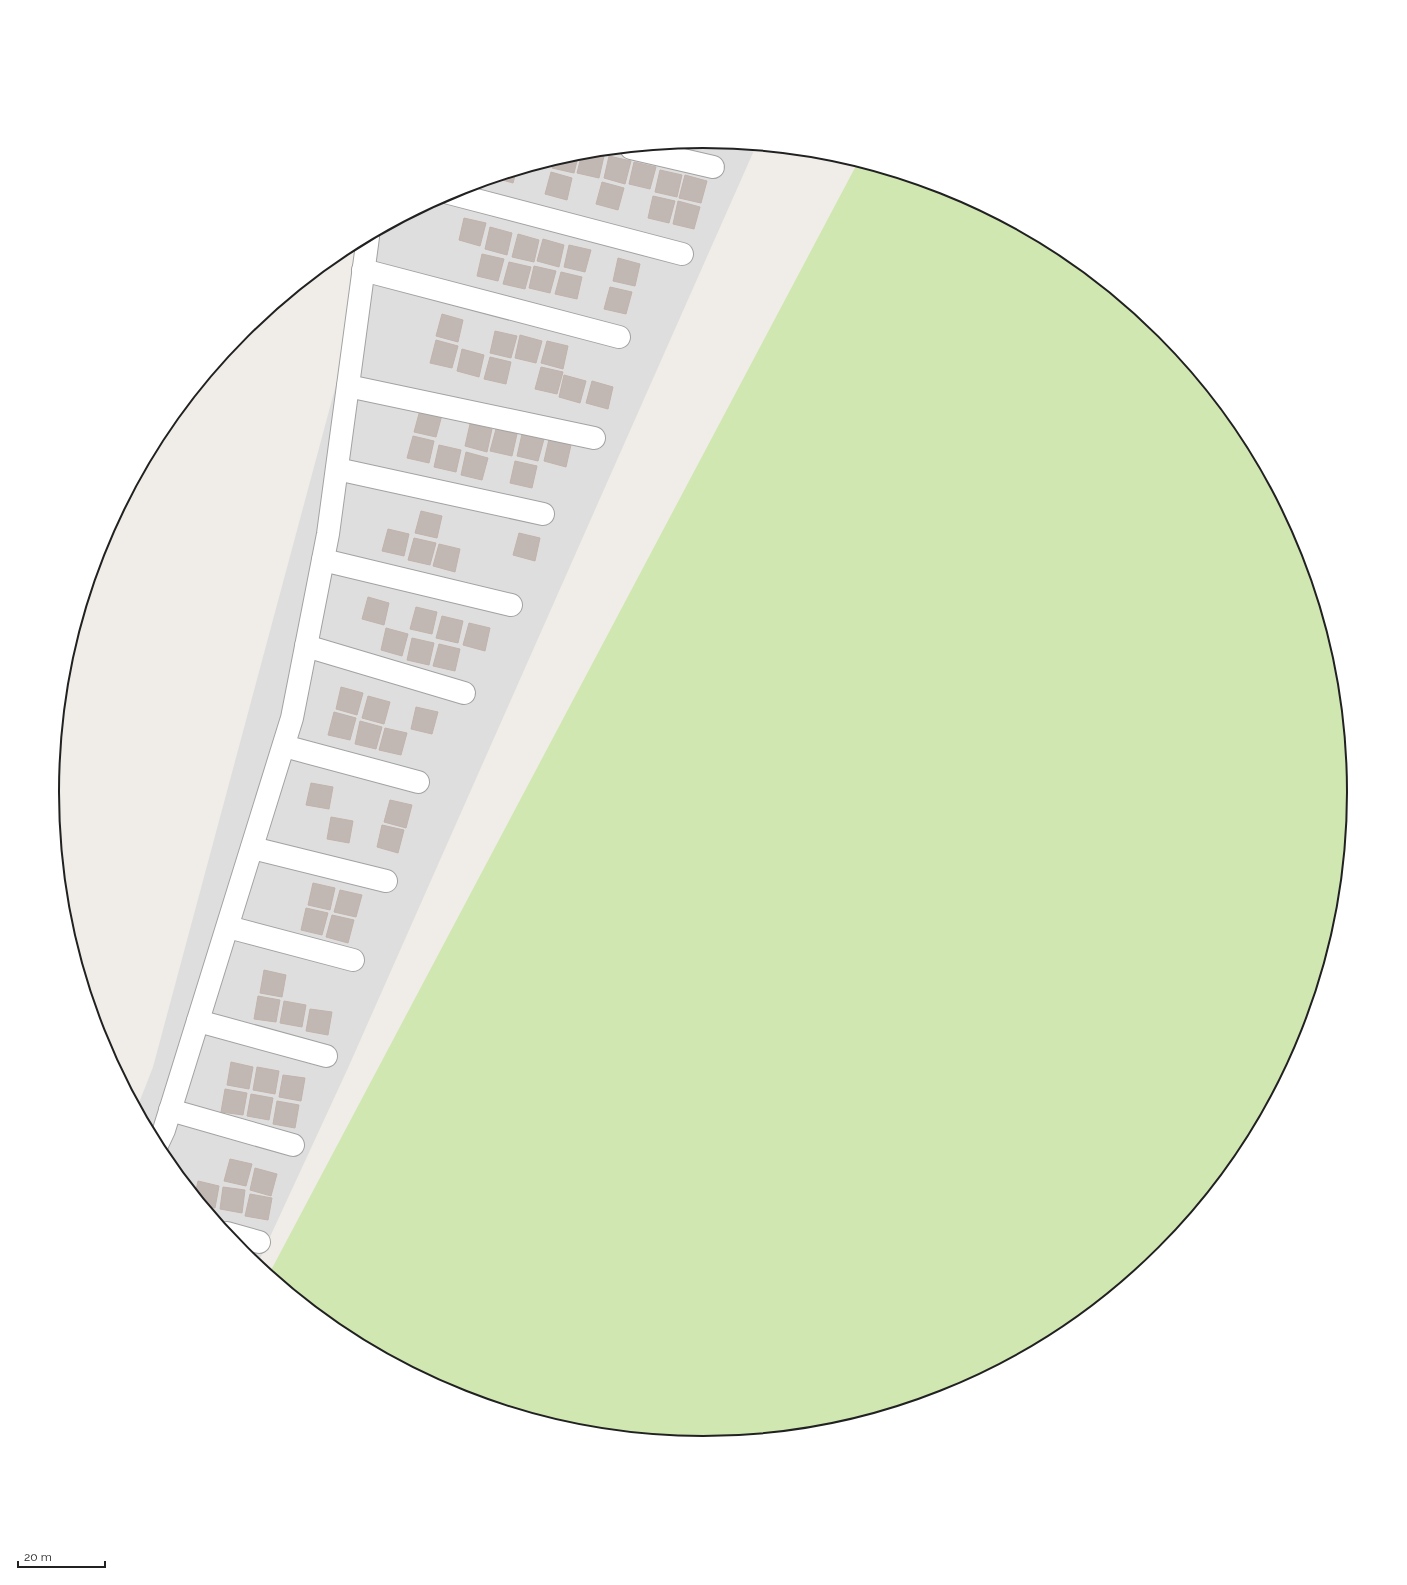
<svg xmlns="http://www.w3.org/2000/svg" width="1407" height="1585" font-family="Raleway,sans-serif">
<style>
.residential{fill:#dfdede}
.grass{fill:#d0e7b1}
.building{fill:#c1b8b4;stroke:#c1b3ab}
.lines{fill:none;stroke-linecap:round;stroke-linejoin:round}
.minor-casing{stroke:#a2a2a2;stroke-width:24}
.minor{stroke:#fff;stroke-width:22}
.rim{fill:none;stroke:#212121;stroke-width:2}
</style>
<rect width="100%" height="100%" fill="#f0ede8"/>
<path class="residential" d="M704 141 756 146 348 1068 257 1265 243 1253 162 1154 137 1108 153 1067 377 232 454 191 577 153Z"/>
<path class="grass" d="M858 162 953 191 1066 251 1164 332 1245 431 1305 543 1343 666 1355 793 1342 920 1305 1042 1245 1155 1181 1233 1164 1253 1065 1334 953 1394 830 1432 703 1444 576 1431 454 1394 341 1334 269 1274Z"/>
<g class="building">
<path d="M590 152 604 156 599 178 577 173 582 153Z"/>
<path d="M579 153 574 173 552 168 554 160Z"/>
<path d="M609 156 631 161 625 184 604 178Z"/>
<path d="M634 162 656 167 650 189 629 184Z"/>
<path d="M660 170 682 175 677 197 655 192Z"/>
<path d="M516 172 513 183 495 178Z"/>
<path d="M551 172 572 178 567 200 545 194Z"/>
<path d="M685 175 707 181 701 203 679 198Z"/>
<path d="M602 182 624 188 618 210 596 204Z"/>
<path d="M653 196 675 201 669 223 648 218Z"/>
<path d="M678 201 700 207 694 229 673 224Z"/>
<path d="M464 218 486 223 480 246 459 240Z"/>
<path d="M490 227 512 233 507 255 485 249Z"/>
<path d="M518 234 539 240 534 262 512 257Z"/>
<path d="M543 239 564 245 559 267 537 261Z"/>
<path d="M569 245 591 250 585 272 564 267Z"/>
<path d="M482 254 504 259 498 281 477 276Z"/>
<path d="M618 258 640 264 635 286 613 281Z"/>
<path d="M509 262 531 267 525 289 503 284Z"/>
<path d="M534 266 556 271 550 293 529 288Z"/>
<path d="M561 272 582 277 577 299 555 294Z"/>
<path d="M610 287 632 292 626 314 604 309Z"/>
<path d="M442 314 463 320 458 342 436 336Z"/>
<path d="M495 331 517 336 511 358 490 353Z"/>
<path d="M520 335 542 341 536 363 515 358Z"/>
<path d="M436 340 458 346 452 368 430 363Z"/>
<path d="M547 341 568 346 563 369 541 363Z"/>
<path d="M462 349 484 355 479 377 457 371Z"/>
<path d="M490 357 511 362 506 384 484 379Z"/>
<path d="M541 367 563 372 557 394 535 389Z"/>
<path d="M564 375 586 381 580 403 559 397Z"/>
<path d="M592 381 613 387 608 409 586 403Z"/>
<path d="M420 410 442 415 436 437 414 432Z"/>
<path d="M470 424 492 429 487 452 465 446Z"/>
<path d="M496 429 517 434 512 456 490 451Z"/>
<path d="M522 434 544 439 538 461 517 456Z"/>
<path d="M413 436 434 441 429 463 407 458Z"/>
<path d="M549 439 571 445 566 467 544 461Z"/>
<path d="M439 445 461 450 456 472 434 467Z"/>
<path d="M466 452 488 458 482 480 461 475Z"/>
<path d="M515 461 537 466 532 488 510 483Z"/>
<path d="M421 511 442 516 437 538 415 533Z"/>
<path d="M388 529 409 534 404 556 382 551Z"/>
<path d="M519 533 540 538 535 561 513 555Z"/>
<path d="M414 538 436 543 430 565 408 560Z"/>
<path d="M439 544 460 549 455 572 433 566Z"/>
<path d="M368 597 389 603 384 625 362 619Z"/>
<path d="M416 607 437 612 432 634 410 629Z"/>
<path d="M442 616 463 621 458 643 436 638Z"/>
<path d="M469 623 490 628 485 651 463 645Z"/>
<path d="M386 628 408 634 402 656 381 650Z"/>
<path d="M412 638 434 643 429 665 407 660Z"/>
<path d="M439 644 460 649 455 671 433 666Z"/>
<path d="M341 687 363 693 357 715 336 709Z"/>
<path d="M368 696 390 702 384 724 362 718Z"/>
<path d="M416 707 438 712 432 734 411 729Z"/>
<path d="M334 712 356 718 350 740 328 735Z"/>
<path d="M360 721 382 727 376 749 355 744Z"/>
<path d="M385 728 407 733 401 755 379 750Z"/>
<path d="M311 783 333 787 329 809 306 805Z"/>
<path d="M390 800 412 805 406 828 384 822Z"/>
<path d="M331 817 353 821 349 843 327 839Z"/>
<path d="M382 825 404 830 398 853 377 847Z"/>
<path d="M313 883 335 888 330 910 308 905Z"/>
<path d="M340 890 362 895 356 917 334 912Z"/>
<path d="M306 908 328 913 322 935 301 930Z"/>
<path d="M332 915 354 920 348 943 326 937Z"/>
<path d="M264 970 286 975 282 997 260 993Z"/>
<path d="M258 996 280 1000 276 1022 254 1019Z"/>
<path d="M284 1001 306 1005 302 1027 280 1023Z"/>
<path d="M310 1009 332 1012 328 1035 306 1031Z"/>
<path d="M231 1062 253 1067 249 1089 227 1085Z"/>
<path d="M257 1067 279 1071 275 1094 253 1090Z"/>
<path d="M283 1075 305 1078 301 1101 279 1097Z"/>
<path d="M225 1089 247 1093 243 1115 221 1112Z"/>
<path d="M251 1094 273 1098 269 1120 247 1116Z"/>
<path d="M277 1101 299 1105 295 1128 273 1124Z"/>
<path d="M230 1159 252 1164 246 1186 224 1181Z"/>
<path d="M255 1168 277 1174 271 1196 250 1190Z"/>
<path d="M198 1181 219 1186 215 1208 204 1206 195 1195Z"/>
<path d="M223 1187 245 1190 242 1213 220 1209Z"/>
<path d="M250 1194 272 1198 268 1220 245 1216Z"/>
</g>
<g class="lines">
<defs>
<g id="minor">
<path d="M631 148 713 167"/>
<path d="M449 193 682 254"/>
<path d="M363 270 619 337"/>
<path d="M348 386 594 438"/>
<path d="M337 469 543 514"/>
<path d="M323 560 511 605"/>
<path d="M306 646 464 693"/>
<path d="M284 746 418 782"/>
<path d="M252 848 386 881"/>
<path d="M228 927 353 960"/>
<path d="M198 1021 326 1056"/>
<path d="M170 1110 293 1145"/>
<path d="M157 1145 164 1130 292 718 328 534 368 237"/>
<path d="M227 1233 259 1242"/>
</g>
</defs>
<use href="#minor" class="minor-casing"/>
<use href="#minor" class="minor"/>
</g>
<path d="M0 0H1407V1585H0ZM59 792a644 644 0 1 1 1288 0a644 644 0 1 1-1288 0Z" fill="#fff" fill-rule="evenodd"/>
<path class="rim" d="M59 792a644 644 0 1 1 1288 0a644 644 0 1 1-1288 0Z"/>
<path d="M18 1561v6h87v-6" fill="none" stroke="#212121" stroke-width="2"/>
<text x="24" y="1561" font-size="12" fill="#212121" stroke="#ffffff" stroke-width="3" paint-order="stroke">20 m</text>
</svg>
